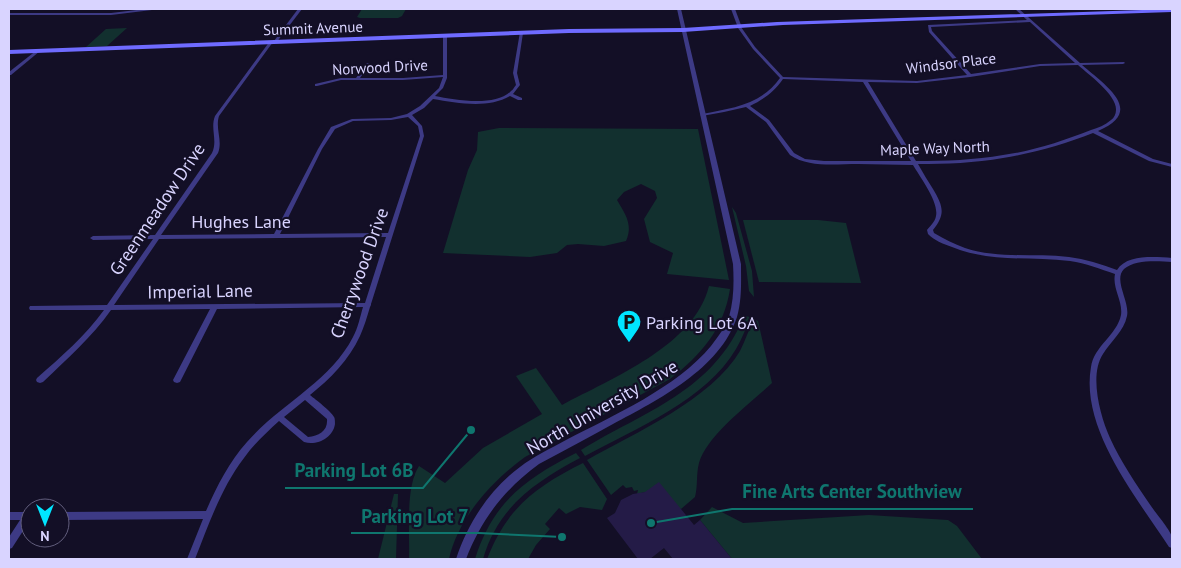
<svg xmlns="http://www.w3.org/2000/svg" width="1181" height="568" font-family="'PT Sans',sans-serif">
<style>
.green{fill:#12302f}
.building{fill:#241b47}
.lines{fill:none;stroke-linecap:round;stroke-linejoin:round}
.minor{fill:#3d3a85;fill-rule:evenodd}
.tertiary{fill:#3d3a85;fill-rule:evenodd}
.secondary{fill:#6f6bff;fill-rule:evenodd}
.labels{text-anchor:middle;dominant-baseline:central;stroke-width:4.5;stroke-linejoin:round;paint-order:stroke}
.far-street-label{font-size:15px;fill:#d9d4ff;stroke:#130f26}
.street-label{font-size:18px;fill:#d9d4ff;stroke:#130f26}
.poi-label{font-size:18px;fill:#d9d4ff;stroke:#130f26;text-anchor:start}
.leader{fill:none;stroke:#0f766e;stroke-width:2}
.callout-dot{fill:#0f766e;stroke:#130f26;stroke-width:2}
.callout-label{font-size:19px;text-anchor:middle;font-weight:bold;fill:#0f766e;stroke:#130f26;stroke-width:4.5;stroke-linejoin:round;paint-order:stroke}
</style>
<rect width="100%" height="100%" fill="#130f26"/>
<g class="green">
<path d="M362 9H406L402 16 398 18H360L357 17Z"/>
<path d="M127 28 107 46 86 47 106 29Z"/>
<path d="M499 128 698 129 729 280 667 274 673 253 650 242 644 219 657 198 655 191 641 184 624 192 617 200C626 215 633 225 626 241L604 246 578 244 567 245 557 253 530 257 443 253 468 170 477 150 478 132Z"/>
<path d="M732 207 736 213 752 271 754 297 749 291 746 266Z"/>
<path d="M743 220H818L846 223 861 283 759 282Z"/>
<path d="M709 286 730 289C724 329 701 355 670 379L525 457C492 481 458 518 449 559H409C410 534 405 487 419 466L445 483 483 448 542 414 516 376 536 368 562 405C612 378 694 346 709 286Z"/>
<path d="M744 316 750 317C746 328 742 339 736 349 706 400 635 429 585 456L581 450C645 411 714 391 744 316Z"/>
<path d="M754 319 758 321 772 383C751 403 707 435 699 463 696 474 698 486 695 497L681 509 645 492 637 494 638 490 634 491 632 487 626 488 623 485 611 495 587 460C635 433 712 399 740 351 745 341 749 329 754 319Z"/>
<path d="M576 453 580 458C535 482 498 507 483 559H475C493 502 525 479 576 453Z"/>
<path d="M583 463 607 499 602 510 580 507 566 514 559 508 545 524 550 529 536 545 528 559H487C507 508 535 487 583 463Z"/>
<path d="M394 494H398L396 559H378Z"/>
<path d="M712 507 743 523 869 515 948 520 957 526 982 559H732L700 520Z"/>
</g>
<path class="building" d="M659 482 694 525 700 520 732 559H673L664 548 650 559H638L607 518 615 513 621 500 633 494 645 492Z"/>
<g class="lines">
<g class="minor">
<path d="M145 9H154L152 10 111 15H9V13H111Z"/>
<path d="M298 9H302L276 43H274V41Z"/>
<path d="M731 9H735L741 25 740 26 737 25Z"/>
<path d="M1015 9H1019L1080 63 1124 62 1125 63 1123 64 1082 65C1105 85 1146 111 1098 131L1153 159 1172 164V167L1149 161 1093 133C1065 144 1034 153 1003 158 975 163 946 164 918 164 923 173 928 181 933 189 943 206 946 214 933 230L934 233C944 239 954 244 965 248 998 259 1034 253 1069 257 1085 259 1101 264 1117 270 1127 254 1155 257 1172 258V262C1159 261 1135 259 1124 269 1113 280 1130 301 1127 316 1124 331 1111 341 1103 354 1089 375 1100 416 1110 438 1121 462 1136 484 1151 506 1155 512 1171 531 1172 537 1173 540 1172 545 1172 548L1169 547C1137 498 1080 429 1091 367 1094 346 1117 335 1121 315 1123 301 1112 288 1115 274 1100 269 1086 263 1070 261 1029 256 992 263 952 247 943 244 934 240 928 234L927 230C930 226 935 222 936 216 939 202 920 177 913 165 895 165 877 164 858 164 836 164 809 168 790 155L766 122 746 107 724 112 702 116 700 115 702 114C732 108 761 105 780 78L753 49 738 28 739 27H741L755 47 783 77 917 81 967 75 929 32 928 25 1027 20ZM1030 22 1075 63 1040 64 971 74 932 31 931 27ZM1078 65C1089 75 1117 95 1116 110 1116 114 1114 118 1111 120 1105 125 1098 128 1091 130 1063 141 1033 151 1003 155 975 160 945 161 916 161L868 82 917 83 970 77 1040 66ZM783 79 863 82 911 161H824L805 159 794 153 769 120 750 106C764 99 774 92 783 79Z"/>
<path d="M520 32 523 33 517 73 520 85 513 94 522 98V100H518L510 96C488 109 457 103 433 99L424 108 412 115 422 126 424 136 371 304V305L370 307C367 317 364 327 360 336 349 360 330 379 310 395 316 400 331 411 334 417 335 418 335 422 335 424 333 438 317 446 304 442L279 421C266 433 254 444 244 458 221 488 209 524 195 559H187L203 519 60 520V512L206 511C217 486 229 462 247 442 280 404 330 382 353 337 358 328 360 317 363 307L217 309 180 382 177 383 174 382 173 380 210 309 111 310C92 337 67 359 43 382L40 383 37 382 36 380 37 378C61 357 85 336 104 310H30L29 308 30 306 107 305 153 239 93 240 90 238 93 236 155 235 212 153C218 140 210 129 215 116L270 41 273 42 219 116C215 129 223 140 218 153L161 235 274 234 318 149 331 127 352 119 391 118 407 114 420 106 439 88 443 77 403 80H341L317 86H315V84L341 78H356L367 63H368L370 64 360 78H403L443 75V36L445 35 447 36V78L443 88 435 96C455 100 496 107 511 91 513 90 514 87 516 85L513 73ZM408 117 418 126 420 136 388 233 280 234 322 149 335 129 353 121 391 120ZM386 237 365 303 114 305 159 239ZM305 400 327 419C328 431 319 436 308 437L284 417Z"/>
<path d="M37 50 40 51 11 75H9V72Z"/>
<path d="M9 512H30V520L12 548 9 549V537L20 520H9Z"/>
</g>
<path class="tertiary" d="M677 9H681L741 264C741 282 742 299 737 317 720 369 658 400 613 424 589 437 564 451 539 464 504 490 482 518 466 559H456C468 523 489 490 520 467 534 456 550 449 566 440 614 415 676 388 711 346 718 337 725 327 729 317 734 299 734 282 733 264Z"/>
<path class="secondary" d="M1172 9V12L783 25 683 32 569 33 9 54V50L569 29 683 28 777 22Z"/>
</g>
<defs>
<symbol id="parking-pin" viewBox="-11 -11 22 30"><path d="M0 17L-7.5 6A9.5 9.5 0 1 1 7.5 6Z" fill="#00e5ff" stroke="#130f26"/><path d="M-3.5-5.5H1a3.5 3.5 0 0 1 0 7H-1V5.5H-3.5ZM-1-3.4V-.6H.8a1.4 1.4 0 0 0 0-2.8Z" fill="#111"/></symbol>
</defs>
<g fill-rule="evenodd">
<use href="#parking-pin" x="615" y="308" width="28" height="38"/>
</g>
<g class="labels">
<g class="far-street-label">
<text transform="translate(313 28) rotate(-2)">Summit Avenue</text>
<text transform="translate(951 63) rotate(-7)">Windsor Place</text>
<text transform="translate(380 67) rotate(-3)">Norwood Drive</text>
<text transform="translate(935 148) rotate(-2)">Maple Way North</text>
</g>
<g class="street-label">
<text transform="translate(157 209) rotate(-56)">Greenmeadow Drive</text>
<text x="241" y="221">Hughes Lane</text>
<text transform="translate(359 273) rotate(-70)">Cherrywood Drive</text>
<text transform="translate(200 291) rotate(-1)">Imperial Lane</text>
<text transform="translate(602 407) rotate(-30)">North University Drive</text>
</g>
<g class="poi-label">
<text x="646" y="322">Parking Lot 6A</text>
</g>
</g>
<path class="leader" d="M471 430L423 488H285M651 523L732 509H973M562 537L479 533H351"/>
<g class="callout-dot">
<circle cx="471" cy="430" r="5"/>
<circle cx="651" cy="523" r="5"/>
<circle cx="562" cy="537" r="5"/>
</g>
<g class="callout-label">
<text x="354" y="477">Parking Lot 6B</text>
<text x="852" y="498">Fine Arts Center Southview</text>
<text x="415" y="523">Parking Lot 7</text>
</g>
<rect width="1181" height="568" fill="none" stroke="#d9d4ff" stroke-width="20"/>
<g transform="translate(45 523) rotate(180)"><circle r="24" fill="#130f26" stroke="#625e7d"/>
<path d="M0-4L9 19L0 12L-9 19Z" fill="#00e5ff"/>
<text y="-8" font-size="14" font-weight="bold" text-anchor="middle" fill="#d9d4ff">N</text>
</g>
</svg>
